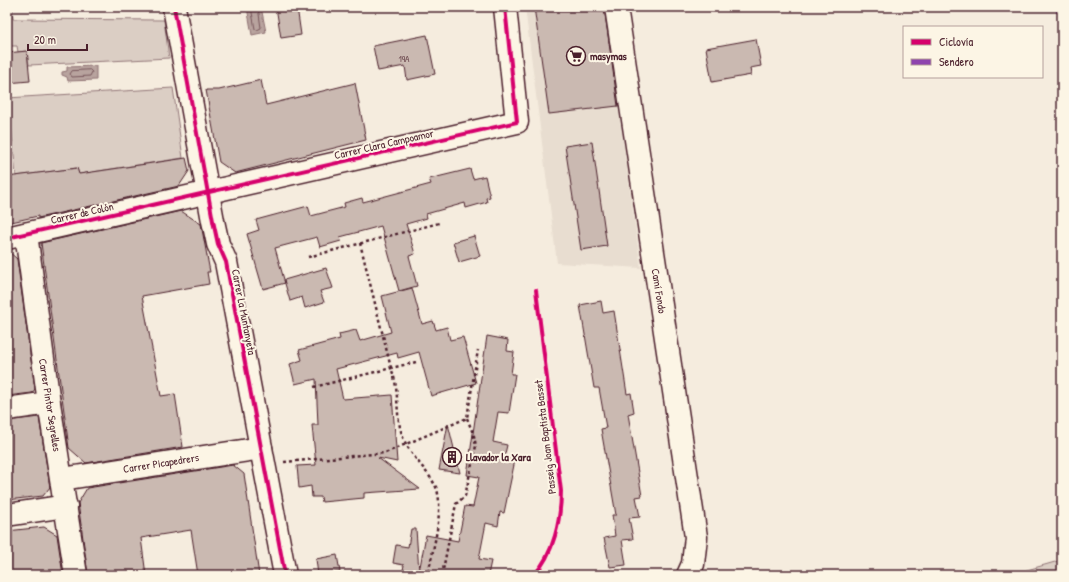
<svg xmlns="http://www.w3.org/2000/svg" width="1069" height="582" font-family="'Patrick Hand',sans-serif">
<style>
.built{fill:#e8ddd0}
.green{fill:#dbcec4;stroke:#927678}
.water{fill:#b8a39e;stroke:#8c6e70}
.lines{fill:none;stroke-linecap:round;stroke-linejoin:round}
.shore{stroke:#765459;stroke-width:1}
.building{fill:#cab9b1;stroke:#4a1f2b}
.minor-casing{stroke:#4a1f2b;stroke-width:25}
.path{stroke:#4a1f2b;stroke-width:2.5;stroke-dasharray:3 3;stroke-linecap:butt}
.minor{stroke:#fcf5e5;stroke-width:22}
.quiet{stroke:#8e44ad;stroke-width:3;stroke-dasharray:6 3;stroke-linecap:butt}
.cycleway-casing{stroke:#fcf5e5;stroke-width:6}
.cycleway{stroke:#d6006c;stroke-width:4}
.labels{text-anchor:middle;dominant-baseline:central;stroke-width:4;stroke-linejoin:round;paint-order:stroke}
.number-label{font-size:9px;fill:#6a464c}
.poi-label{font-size:11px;font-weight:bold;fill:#4a1f2b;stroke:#fcf5e5;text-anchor:start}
.street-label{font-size:11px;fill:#4a1f2b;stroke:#fcf5e5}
</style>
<rect width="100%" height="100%" fill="#f5ecde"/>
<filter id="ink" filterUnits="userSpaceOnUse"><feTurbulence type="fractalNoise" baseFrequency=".025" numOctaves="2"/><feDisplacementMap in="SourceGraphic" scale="8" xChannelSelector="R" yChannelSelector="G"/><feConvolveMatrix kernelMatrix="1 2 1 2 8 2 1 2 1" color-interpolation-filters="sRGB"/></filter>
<g filter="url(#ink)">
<path class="built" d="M525 7H605L641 268 557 263Z"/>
<g class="green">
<path d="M7 7H12L13 19 164 20 169 58 29 65 27 51 18 52 17 46H7Z"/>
<path d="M173 88 183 158 79 174 77 168 16 176 11 124H7V98Z"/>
<path d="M1062 560V575H1003L1013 574Z"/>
</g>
<g class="water">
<path d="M247 7H261L266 32 252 35Z"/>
<path d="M96 66V80L68 81 67 77 62 75V72L67 71V67Z"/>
</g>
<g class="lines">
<g class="shore">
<path d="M251 7 255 29 257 30 261 28 258 7"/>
<path d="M90 70 92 72 90 76 72 77 70 74 72 71Z"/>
</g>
</g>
<g class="building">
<path d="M276 7H297L301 35 281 38Z"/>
<path d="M534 7H604L618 106 549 114Z"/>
<path d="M427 35 435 74 407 80 405 66 378 71 373 46Z"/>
<path d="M756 39 761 66 750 68 751 75 712 82 706 48Z"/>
<path d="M27 51 30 81 7 83V53Z"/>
<path d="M261 80 266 105 355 83 366 140 235 173 219 162 206 90H219Z"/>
<path d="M592 142 607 246 581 250 565 146Z"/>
<path d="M186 158 189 171 179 186 38 218V216L7 223V177L77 168 79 174Z"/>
<path d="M470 169 473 179 485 176 490 197 486 198 487 202 466 208 465 203 426 214 427 218 406 224 415 254 409 256 417 286 399 291 381 226 340 237 341 241 320 247 317 237 275 248 285 283 263 289 247 234 259 230 256 220 308 206 311 216 345 207 344 203 362 198 363 202 431 184 429 179Z"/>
<path d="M181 211 201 224 210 272H207L209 284 142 296 161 396 175 394 183 447 86 463 69 448 41 243Z"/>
<path d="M474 236 480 256 459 262 453 242Z"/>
<path d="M7 250 17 259 35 389 32 393 7 396Z"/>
<path d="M326 268 333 288 320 291 324 302 305 308 302 297 290 301 284 280Z"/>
<path d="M412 288 422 324 433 321 436 330 447 327 450 340 463 337 476 383 431 396 419 352 398 358 397 353 336 369 343 399 392 395 397 462 378 458 420 489 364 493V498L322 502 321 497H312L311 486 299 488 297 466 316 465 312 425H318L316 379 295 384 290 364 302 360 299 350 340 339 339 334 356 330 360 341 391 332 382 296Z"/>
<path d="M601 301 603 313 614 311 627 394 631 393 634 412 628 414 642 496 636 497 640 517 629 518 633 539 622 540 626 565 610 567 604 538 615 536 612 515H616L601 429 606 428 599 388H594L580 305Z"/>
<path d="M487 336 508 340 507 351 514 352 511 374H515L509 413 498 412 493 442 507 445 504 458 515 460 504 513 500 512 498 526 486 523 479 559 491 561 488 575H402L404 565 393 563 396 545 408 547 411 529H416L419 572 426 535 458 541 465 506 473 507 479 477 467 475Z"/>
<path d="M39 417 50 487 43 496 7 500V421Z"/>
<path d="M448 424 460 473 439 470Z"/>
<path d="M233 465 244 474 259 575H198L191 530 141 538 146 575H88L78 503 87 488Z"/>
<path d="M44 527 57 535 63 575H7V531Z"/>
<path d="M337 555 340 572 318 575 316 559Z"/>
</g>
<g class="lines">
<defs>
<g id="minor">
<path d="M174 7 213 221 218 244 226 262 285 575"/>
<path d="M616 7 696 537 693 564 688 575"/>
<path d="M26 234 49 403 76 575"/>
<path d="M7 238 517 122 505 7"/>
<path d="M7 409 49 403"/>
<path d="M62 479 261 448"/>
<path d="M7 515 66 506"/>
</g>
</defs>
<use href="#minor" class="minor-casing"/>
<g class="path">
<path d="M360 243 391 368C400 390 395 410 401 431 406 452 425 467 435 485 446 506 432 551 428 575"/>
<path d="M308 257 439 223"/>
<path d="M314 387 416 362"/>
<path d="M284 462 385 453 467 418 478 350"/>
<path d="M442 575 456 504 465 496 476 446 474 436 467 418"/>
</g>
<use href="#minor" class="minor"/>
<path class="quiet" d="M1057 7 1062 31"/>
<defs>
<g id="cycleway">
<path d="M174 7 213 221 218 244 226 262 285 575"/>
<path d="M7 238 517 122 505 7"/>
<path d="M534 575C554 554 561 519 561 491L536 290"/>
</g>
</defs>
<use href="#cycleway" class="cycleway-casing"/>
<use href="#cycleway" class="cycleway"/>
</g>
</g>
<defs>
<symbol id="supermarket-ring" viewBox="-11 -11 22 22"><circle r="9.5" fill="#fcf5e5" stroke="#4a1f2b" stroke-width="1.5"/><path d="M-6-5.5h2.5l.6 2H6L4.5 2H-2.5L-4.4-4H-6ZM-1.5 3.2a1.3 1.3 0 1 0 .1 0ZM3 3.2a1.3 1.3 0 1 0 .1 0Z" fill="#4a1f2b"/></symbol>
<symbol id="building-ring" viewBox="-11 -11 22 22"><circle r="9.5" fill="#fcf5e5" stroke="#4a1f2b" stroke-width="1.5"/><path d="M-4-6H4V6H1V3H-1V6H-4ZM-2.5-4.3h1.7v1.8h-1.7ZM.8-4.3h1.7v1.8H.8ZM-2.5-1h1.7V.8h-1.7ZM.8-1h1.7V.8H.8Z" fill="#4a1f2b"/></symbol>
</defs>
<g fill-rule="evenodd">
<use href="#supermarket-ring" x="565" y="45" width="22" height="22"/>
<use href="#building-ring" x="441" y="446" width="22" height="22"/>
</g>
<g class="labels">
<g class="number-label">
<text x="404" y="59">19A</text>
</g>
<g class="poi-label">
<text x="590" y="56">masymas</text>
<text x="466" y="457">Llavador la Xara</text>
</g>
<g class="street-label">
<text transform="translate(384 144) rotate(-13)">Carrer Clara Campoamor</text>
<text transform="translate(82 213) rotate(-13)">Carrer de Colón</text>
<text transform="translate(659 291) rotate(81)">Camí Fondo</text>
<text transform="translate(244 312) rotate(79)">Carrer La Muntanyeta</text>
<text transform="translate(50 405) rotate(81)">Carrer Pintor Segrelles</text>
<text transform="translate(545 437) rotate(-97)">Passeig Joan Baptista Basset</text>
<text transform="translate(161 463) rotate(-9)">Carrer Picapedrers</text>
</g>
</g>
<rect width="1069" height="582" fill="none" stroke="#fcf5e5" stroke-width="24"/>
<rect x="12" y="12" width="1045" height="558" fill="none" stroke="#4a1f2b" stroke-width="1.5" filter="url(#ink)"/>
<rect x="903" y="26" width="140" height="52" fill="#fcf5e5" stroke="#b59f9b"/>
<rect x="911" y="39" width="20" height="6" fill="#d6006c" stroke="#b59f9b"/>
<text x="939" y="46" font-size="12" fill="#4a1f2b">Ciclovía</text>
<rect x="911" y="59" width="20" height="6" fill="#8e44ad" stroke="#b59f9b"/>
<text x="939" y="66" font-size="12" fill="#4a1f2b">Sendero</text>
<path d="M28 44v6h59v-6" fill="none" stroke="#4a1f2b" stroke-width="2"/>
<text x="34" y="44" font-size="12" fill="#4a1f2b" stroke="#fcf5e5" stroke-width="3" paint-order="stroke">20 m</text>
</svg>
